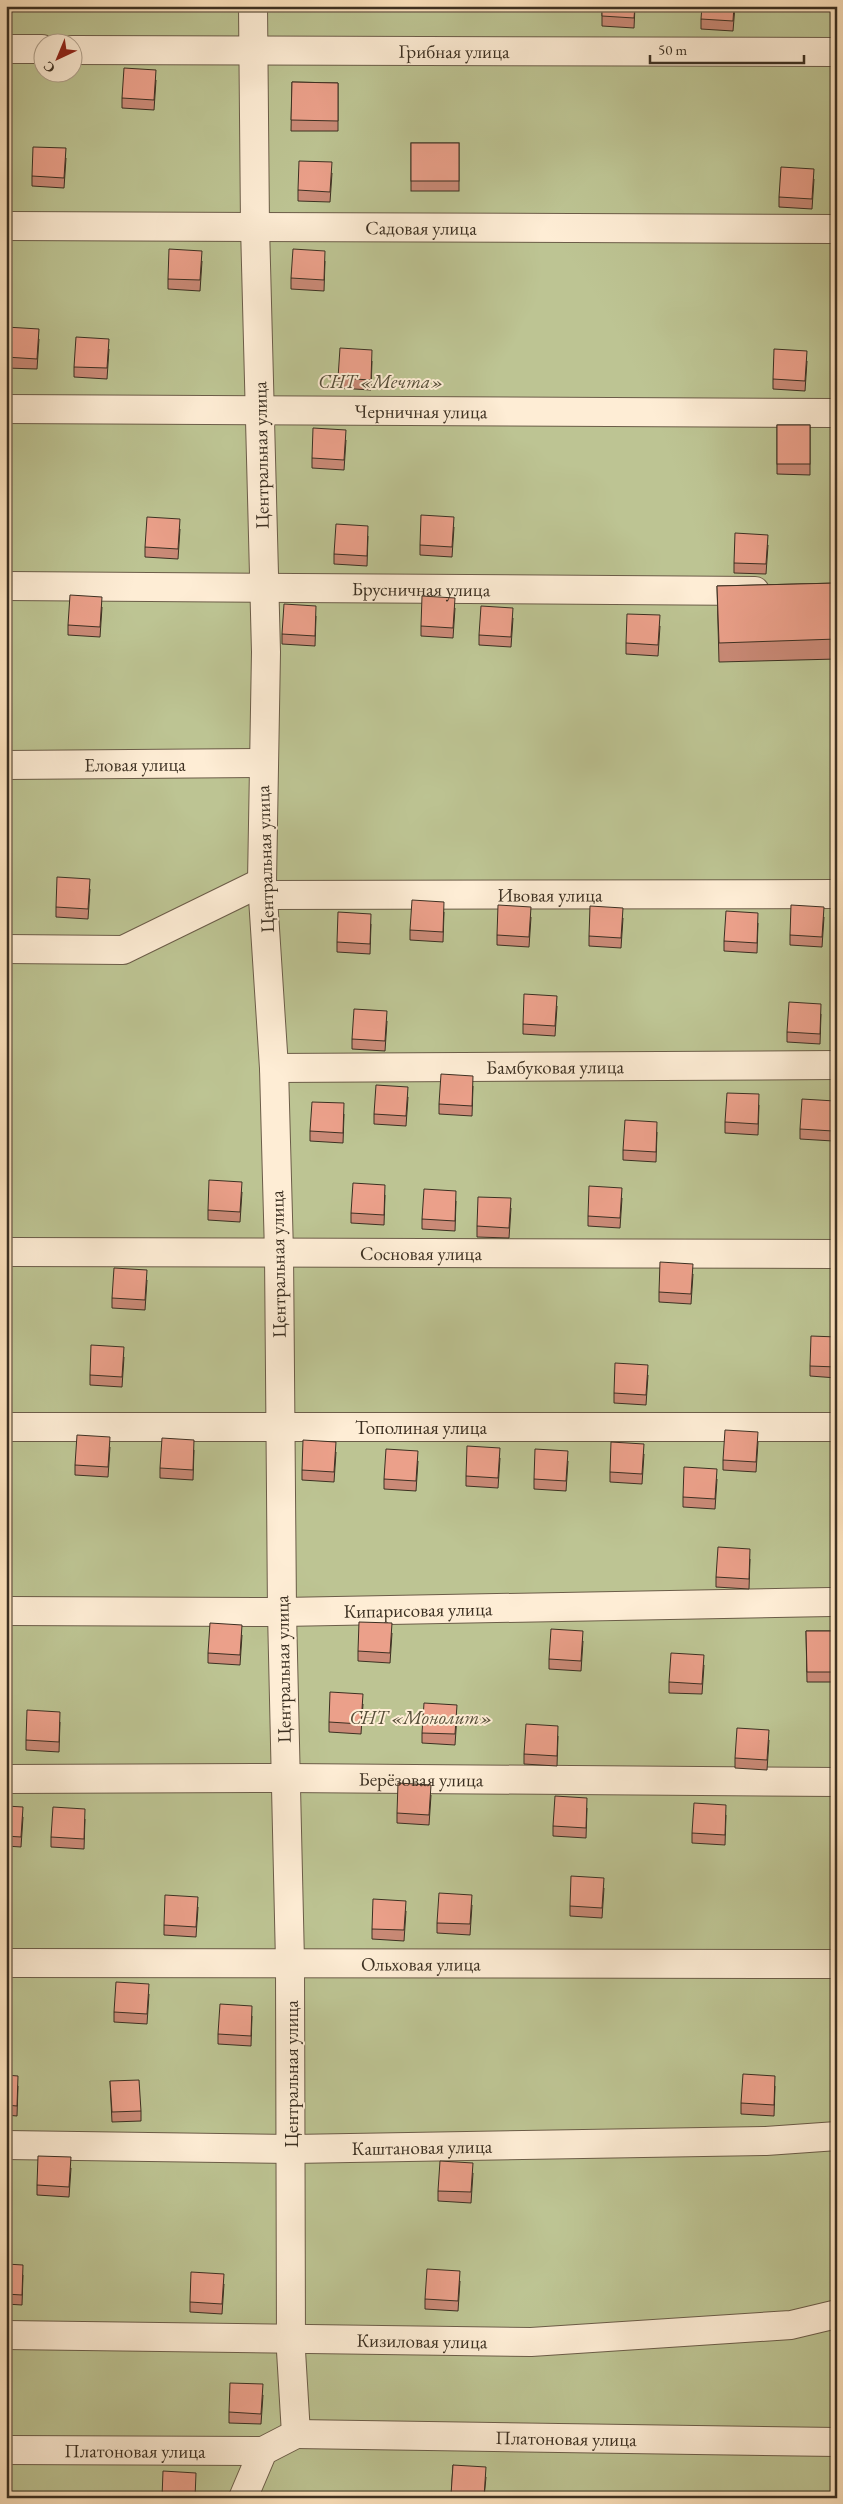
<svg xmlns="http://www.w3.org/2000/svg" width="843" height="2504" font-family="'EB Garamond',serif">
<style>
.green{fill:#bdc493;stroke:#7c7a5a;fill-rule:evenodd}
.lines{fill:none;stroke-linecap:round;stroke-linejoin:round}
.minor-casing{stroke:#6c5d49;stroke-width:30}
.minor{stroke:#feedd5;stroke-width:28}
.wall{fill:#ca8a77;stroke:#3c3022}
.building{fill:#eba08a;stroke:#3c3022}
.labels{text-anchor:middle;dominant-baseline:central;stroke-width:4;stroke-linejoin:round;paint-order:stroke}
.street-label{font-size:19px;fill:#3c3022;stroke:#feedd5}
.park-label{font-size:19px;font-style:italic;fill:#564e39;stroke:#feedd5}
</style>
<rect width="100%" height="100%" fill="#fde3be"/>
<filter id="stains"><feTurbulence type="fractalNoise" baseFrequency=".004" numOctaves="4"/><feColorMatrix values="0 0 0 0 .2 0 0 0 0 .09 0 0 0 0 .02 0 0 0 .5 -.17"/></filter>
<radialGradient id="worn" r=".72"><stop offset=".6" stop-color="#630" stop-opacity="0"/><stop offset="1" stop-color="#630" stop-opacity=".3"/></radialGradient>
<path class="green" d="M6 6H837V1467L831 1602 837 1601V2498H6ZM42 42H72V72H42Z"/>
<g class="lines">
<defs>
<g id="minor">
<path d="M6 49H42"/>
<path id="s1" d="M72 50 837 52"/>
<path id="s2" d="M6 226 837 229"/>
<path id="s3" d="M6 409 837 413"/>
<path id="s4" d="M6 586 755 591"/>
<path id="s5" d="M6 765 262 763"/>
<path id="s6" d="M264 895 837 894"/>
<path d="M6 949 123 950 262 882"/>
<path id="s7" d="M274 1068 837 1065"/>
<path id="s8" d="M6 1252 837 1254"/>
<path id="s9" d="M6 1427H837"/>
<path id="s10" d="M6 1611 282 1612 831 1602"/>
<path id="s11" d="M6 1779 286 1778 837 1782"/>
<path id="s12" d="M6 1963 837 1964"/>
<path id="s13" d="M6 2145 292 2149 766 2141 837 2136"/>
<path id="s14" d="M6 2335 531 2342 791 2325 837 2314"/>
<path id="s15" d="M296 2434 837 2442"/>
<path id="s16" d="M6 2450 263 2451"/>
<path d="M243 2498 263 2451 296 2434 291 2351 290 1962 282 1612 279 1253 274 1068 262 882 266 652 255 226 253 6"/>
</g>
</defs>
<use href="#minor" class="minor-casing"/>
<use href="#minor" class="minor"/>
</g>
<g class="wall">
<path d="M602 6H635L634 28 602 26Z"/>
<path d="M735 6 733 31 701 29V19Z"/>
<path d="M156 80 154 110 122 108V98Z"/>
<path d="M292 82 338 83V131H291Z"/>
<rect x="411" y="143" width="48" height="48"/>
<path d="M66 158 64 188 32 186V176Z"/>
<path d="M332 173 330 202 298 201V190Z"/>
<path d="M814 179 812 209 779 207V197Z"/>
<path d="M202 261 200 291 168 289V279Z"/>
<path d="M325 261 324 291 291 289V278Z"/>
<path d="M6 327 39 339 37 369 6 368Z"/>
<path d="M109 349 107 379 74 377V367Z"/>
<path d="M372 361 371 390 338 388V378Z"/>
<path d="M807 361 805 391 773 389V379Z"/>
<path d="M777 425H810V475L777 474Z"/>
<path d="M346 440 344 470 312 468V458Z"/>
<path d="M454 527 452 557 420 555V545Z"/>
<path d="M180 529 178 559 145 557V547Z"/>
<path d="M368 536 367 566 334 564V554Z"/>
<path d="M768 545 766 574 734 573V563Z"/>
<path d="M837 583V659L719 662 717 586Z"/>
<path d="M102 607 100 637 68 635V625Z"/>
<path d="M455 608 453 638 421 636V626Z"/>
<path d="M316 616 315 646 282 644V634Z"/>
<path d="M513 618 511 647 479 645V635Z"/>
<path d="M660 626 658 656 626 654V643Z"/>
<path d="M90 889 88 919 56 917V907Z"/>
<path d="M444 912 443 942 410 940V930Z"/>
<path d="M531 917 529 947 497 945V935Z"/>
<path d="M824 917 822 947 790 945V935Z"/>
<path d="M623 918 621 948 589 946V936Z"/>
<path d="M758 923 757 953 724 951V941Z"/>
<path d="M371 924 370 954 337 952V942Z"/>
<path d="M557 1006 555 1036 523 1034V1024Z"/>
<path d="M821 1014 820 1044 787 1042V1032Z"/>
<path d="M387 1021 385 1051 352 1049V1039Z"/>
<path d="M473 1086 472 1116 439 1114V1104Z"/>
<path d="M408 1097 406 1126 374 1124V1114Z"/>
<path d="M759 1105 758 1135 725 1133V1122Z"/>
<path d="M835 1111 833 1141 800 1139V1129Z"/>
<path d="M344 1114 343 1143 310 1141V1131Z"/>
<path d="M657 1132 656 1162 623 1160V1150Z"/>
<path d="M242 1192 240 1222 208 1220V1210Z"/>
<path d="M385 1195 384 1225 351 1223V1213Z"/>
<path d="M622 1198 620 1228 588 1226V1216Z"/>
<path d="M456 1201 455 1231 422 1229V1219Z"/>
<path d="M511 1208 509 1238 477 1237V1226Z"/>
<path d="M693 1274 691 1304 659 1302V1292Z"/>
<path d="M147 1280 145 1310 112 1308V1298Z"/>
<path d="M837 1337V1378L810 1376V1366Z"/>
<path d="M124 1357 122 1387 90 1385V1375Z"/>
<path d="M648 1375 646 1405 614 1403V1393Z"/>
<path d="M758 1442 756 1472 723 1470V1460Z"/>
<path d="M110 1447 108 1477 75 1475V1465Z"/>
<path d="M194 1450 193 1480 160 1478V1468Z"/>
<path d="M336 1452 334 1482 302 1480V1470Z"/>
<path d="M644 1454 642 1484 610 1482V1472Z"/>
<path d="M500 1458 498 1488 466 1486V1476Z"/>
<path d="M418 1461 416 1491 384 1489V1479Z"/>
<path d="M568 1461 566 1491 534 1489V1479Z"/>
<path d="M717 1479 715 1509 683 1507V1497Z"/>
<path d="M750 1559 749 1589 716 1587V1577Z"/>
<path d="M806 1631H837V1682H807Z"/>
<path d="M392 1633 390 1663 358 1661V1651Z"/>
<path d="M242 1635 240 1665 208 1663V1653Z"/>
<path d="M583 1641 581 1671 549 1669V1659Z"/>
<path d="M704 1665 702 1694 669 1693V1682Z"/>
<path d="M363 1704 361 1734 329 1732V1722Z"/>
<path d="M457 1715 455 1745 422 1743V1733Z"/>
<path d="M60 1722 59 1752 26 1750V1740Z"/>
<path d="M558 1736 557 1766 524 1764V1754Z"/>
<path d="M769 1740 767 1770 735 1768V1758Z"/>
<path d="M431 1795 429 1825 397 1823V1813Z"/>
<path d="M6 1806 23 1817 21 1847 6 1846Z"/>
<path d="M587 1808 586 1838 553 1836V1826Z"/>
<path d="M726 1815 725 1845 692 1843V1833Z"/>
<path d="M85 1819 84 1849 51 1847V1837Z"/>
<path d="M604 1888 602 1918 570 1916V1906Z"/>
<path d="M472 1905 470 1935 437 1933V1923Z"/>
<path d="M198 1907 196 1937 164 1935V1925Z"/>
<path d="M406 1911 404 1941 372 1939V1929Z"/>
<path d="M149 1994 147 2024 114 2022V2012Z"/>
<path d="M252 2016 251 2046 218 2044V2034Z"/>
<path d="M6 2075 18 2086 17 2116 6 2115Z"/>
<path d="M110 2081 141 2111V2121L112 2122Z"/>
<path d="M775 2086 774 2116 741 2114V2103Z"/>
<path d="M71 2168 69 2197 37 2195V2185Z"/>
<path d="M473 2173 471 2203 438 2201V2191Z"/>
<path d="M6 2264 23 2275 22 2305 6 2304Z"/>
<path d="M460 2281 458 2311 425 2309V2299Z"/>
<path d="M224 2284 222 2314 190 2312V2302Z"/>
<path d="M263 2395 261 2424 229 2423V2412Z"/>
<path d="M453 2465 486 2477 484 2498H451Z"/>
</g>
<g class="building">
<path d="M602 6H635L634 18 602 16Z"/>
<path d="M702 6H734L733 21 701 19Z"/>
<path d="M124 68 156 70 154 100 122 98Z"/>
<path d="M292 82 338 83V121L291 120Z"/>
<rect x="411" y="143" width="48" height="38"/>
<path d="M33 147 66 148 64 178 32 176Z"/>
<path d="M299 161 332 162 330 192 298 190Z"/>
<path d="M781 167 814 169 812 199 779 197Z"/>
<path d="M169 249 202 251 200 280 168 279Z"/>
<path d="M293 249 325 251 324 280 291 278Z"/>
<path d="M6 327 39 329 37 359 6 357Z"/>
<path d="M76 337 109 339 107 368 74 367Z"/>
<path d="M340 348 372 350 371 380 338 378Z"/>
<path d="M774 349 807 351 805 381 773 379Z"/>
<rect x="777" y="425" width="33" height="39"/>
<path d="M313 428 346 430 344 460 312 458Z"/>
<path d="M421 515 454 517 452 547 420 545Z"/>
<path d="M147 517 180 519 178 549 145 547Z"/>
<path d="M336 524 368 526 367 556 334 554Z"/>
<path d="M735 533 768 535 766 564 734 563Z"/>
<path d="M837 583V639L719 643 717 586Z"/>
<path d="M70 595 102 597 100 627 68 625Z"/>
<path d="M422 596 455 598 453 628 421 626Z"/>
<path d="M284 604 316 606 315 636 282 634Z"/>
<path d="M481 606 513 608 511 637 479 635Z"/>
<path d="M627 614 660 615 658 645 626 643Z"/>
<path d="M57 877 90 879 88 909 56 907Z"/>
<path d="M412 900 444 902 443 932 410 930Z"/>
<path d="M498 905 531 907 529 937 497 935Z"/>
<path d="M791 905 824 907 822 937 790 935Z"/>
<path d="M590 906 623 908 621 938 589 936Z"/>
<path d="M726 911 758 913 757 943 724 941Z"/>
<path d="M338 912 371 914 370 944 337 942Z"/>
<path d="M524 994 557 996 555 1026 523 1024Z"/>
<path d="M789 1002 821 1004 820 1034 787 1032Z"/>
<path d="M354 1009 387 1011 385 1041 352 1039Z"/>
<path d="M441 1074 473 1076 472 1106 439 1104Z"/>
<path d="M376 1085 408 1087 406 1116 374 1114Z"/>
<path d="M727 1093 759 1094 758 1124 725 1122Z"/>
<path d="M802 1099 835 1101 833 1131 800 1129Z"/>
<path d="M312 1102 344 1103 343 1133 310 1131Z"/>
<path d="M625 1120 657 1122 656 1152 623 1150Z"/>
<path d="M209 1180 242 1182 240 1212 208 1210Z"/>
<path d="M353 1183 385 1185 384 1215 351 1213Z"/>
<path d="M589 1186 622 1188 620 1218 588 1216Z"/>
<path d="M424 1189 456 1191 455 1221 422 1219Z"/>
<path d="M478 1197 511 1198 509 1228 477 1226Z"/>
<path d="M660 1262 693 1264 691 1294 659 1292Z"/>
<path d="M114 1268 147 1270 145 1300 112 1298Z"/>
<path d="M811 1336 837 1337V1367L810 1366Z"/>
<path d="M91 1345 124 1347 122 1377 90 1375Z"/>
<path d="M615 1363 648 1365 646 1395 614 1393Z"/>
<path d="M725 1430 758 1432 756 1462 723 1460Z"/>
<path d="M77 1435 110 1437 108 1467 75 1465Z"/>
<path d="M162 1438 194 1440 193 1470 160 1468Z"/>
<path d="M303 1440 336 1442 334 1472 302 1470Z"/>
<path d="M611 1442 644 1444 642 1474 610 1472Z"/>
<path d="M467 1446 500 1448 498 1478 466 1476Z"/>
<path d="M386 1449 418 1451 416 1481 384 1479Z"/>
<path d="M535 1449 568 1451 566 1481 534 1479Z"/>
<path d="M684 1467 717 1469 715 1499 683 1497Z"/>
<path d="M718 1547 750 1549 749 1579 716 1577Z"/>
<path d="M359 1622 392 1623 390 1653 358 1651Z"/>
<path d="M210 1623 242 1625 240 1655 208 1653Z"/>
<path d="M551 1629 583 1631 581 1661 549 1659Z"/>
<path d="M806 1631H837V1672H807Z"/>
<path d="M671 1653 704 1655 702 1684 669 1682Z"/>
<path d="M330 1692 363 1694 361 1724 329 1722Z"/>
<path d="M424 1703 457 1705 455 1734 422 1733Z"/>
<path d="M27 1710 60 1712 59 1742 26 1740Z"/>
<path d="M526 1724 558 1726 557 1756 524 1754Z"/>
<path d="M737 1728 769 1730 767 1760 735 1758Z"/>
<path d="M398 1783 431 1785 429 1815 397 1813Z"/>
<path d="M555 1796 587 1798 586 1828 553 1826Z"/>
<path d="M694 1803 726 1805 725 1835 692 1833Z"/>
<path d="M6 1806 23 1807 21 1837 6 1836Z"/>
<path d="M53 1807 85 1809 84 1839 51 1837Z"/>
<path d="M571 1876 604 1878 602 1908 570 1906Z"/>
<path d="M439 1893 472 1895 470 1924 437 1923Z"/>
<path d="M165 1895 198 1897 196 1927 164 1925Z"/>
<path d="M373 1899 406 1901 404 1930 372 1929Z"/>
<path d="M116 1982 149 1984 147 2014 114 2012Z"/>
<path d="M220 2004 252 2006 251 2036 218 2034Z"/>
<path d="M743 2074 775 2076 774 2105 741 2103Z"/>
<path d="M6 2075 18 2076 17 2106 6 2105Z"/>
<path d="M139 2080 141 2111 112 2112 110 2081Z"/>
<path d="M38 2156 71 2157 69 2187 37 2185Z"/>
<path d="M440 2161 473 2163 471 2192 438 2191Z"/>
<path d="M6 2264 23 2265 22 2295 6 2294Z"/>
<path d="M427 2269 460 2271 458 2301 425 2299Z"/>
<path d="M191 2272 224 2274 222 2304 190 2302Z"/>
<path d="M230 2383 263 2384 261 2414 229 2412Z"/>
<path d="M453 2465 486 2467 484 2497 451 2495Z"/>
<path d="M163 2471 196 2473 195 2498H162Z"/>
</g>
<g class="labels">
<g class="street-label">
<text stroke="none"><textPath href="#s1" startOffset="382">Грибная улица</textPath></text>
<text stroke="none"><textPath href="#s2" startOffset="415">Садовая улица</textPath></text>
<text stroke="none"><textPath href="#s3" startOffset="415">Черничная улица</textPath></text>
<text transform="translate(261 455) rotate(-91)">Центральная улица</text>
<text stroke="none"><textPath href="#s4" startOffset="415">Брусничная улица</textPath></text>
<text stroke="none"><textPath href="#s5" startOffset="129">Еловая улица</textPath></text>
<text transform="translate(265 859) rotate(-92)">Центральная улица</text>
<text stroke="none"><textPath href="#s6" startOffset="286">Ивовая улица</textPath></text>
<text stroke="none"><textPath href="#s7" startOffset="281">Бамбуковая улица</textPath></text>
<text stroke="none"><textPath href="#s8" startOffset="415">Сосновая улица</textPath></text>
<text transform="translate(278 1264) rotate(-91)">Центральная улица</text>
<text stroke="none"><textPath href="#s9" startOffset="415">Тополиная улица</textPath></text>
<text stroke="none"><textPath href="#s10" startOffset="412">Кипарисовая улица</textPath></text>
<text transform="translate(283 1669) rotate(-91)">Центральная улица</text>
<text stroke="none"><textPath href="#s11" startOffset="415">Берёзовая улица</textPath></text>
<text stroke="none"><textPath href="#s12" startOffset="415">Ольховая улица</textPath></text>
<text transform="translate(291 2074) rotate(-90)">Центральная улица</text>
<text stroke="none"><textPath href="#s13" startOffset="416">Каштановая улица</textPath></text>
<text stroke="none"><textPath href="#s14" startOffset="416">Кизиловая улица</textPath></text>
<text stroke="none"><textPath href="#s15" startOffset="270">Платоновая улица</textPath></text>
<text stroke="none"><textPath href="#s16" startOffset="129">Платоновая улица</textPath></text>
</g>
<g class="park-label">
<text x="381" y="381">СНТ «Мечта»</text>
<text x="421" y="1717">СНТ «Монолит»</text>
</g>
</g>
<rect width="843" height="2504" fill="none" stroke="#fde3be" stroke-width="25"/>
<rect x="8" y="8" width="828" height="2489" fill="none" stroke="#3c3022" stroke-width="2.5"/>
<rect x="12" y="12" width="818" height="2479" fill="none" stroke="#3c3022"/>
<g transform="translate(58 58) rotate(224)"><circle r="24" fill="#feedd5" stroke="#b0a18d"/>
<path d="M0-4L9 19L0 12L-9 19Z" fill="#8f2418"/>
<text y="-8" font-size="14" font-weight="bold" text-anchor="middle" fill="#3c3022">С</text>
</g>
<path d="M650 55v8h154v-8" fill="none" stroke="#3c3022" stroke-width="2.5"/>
<text x="658" y="55" font-size="15" fill="#3c3022" stroke="#feedd5" stroke-width="4" paint-order="stroke">50 m</text>
<rect width="100%" height="100%" filter="url(#stains)"/>
<rect width="100%" height="100%" fill="url(#worn)"/>
</svg>
